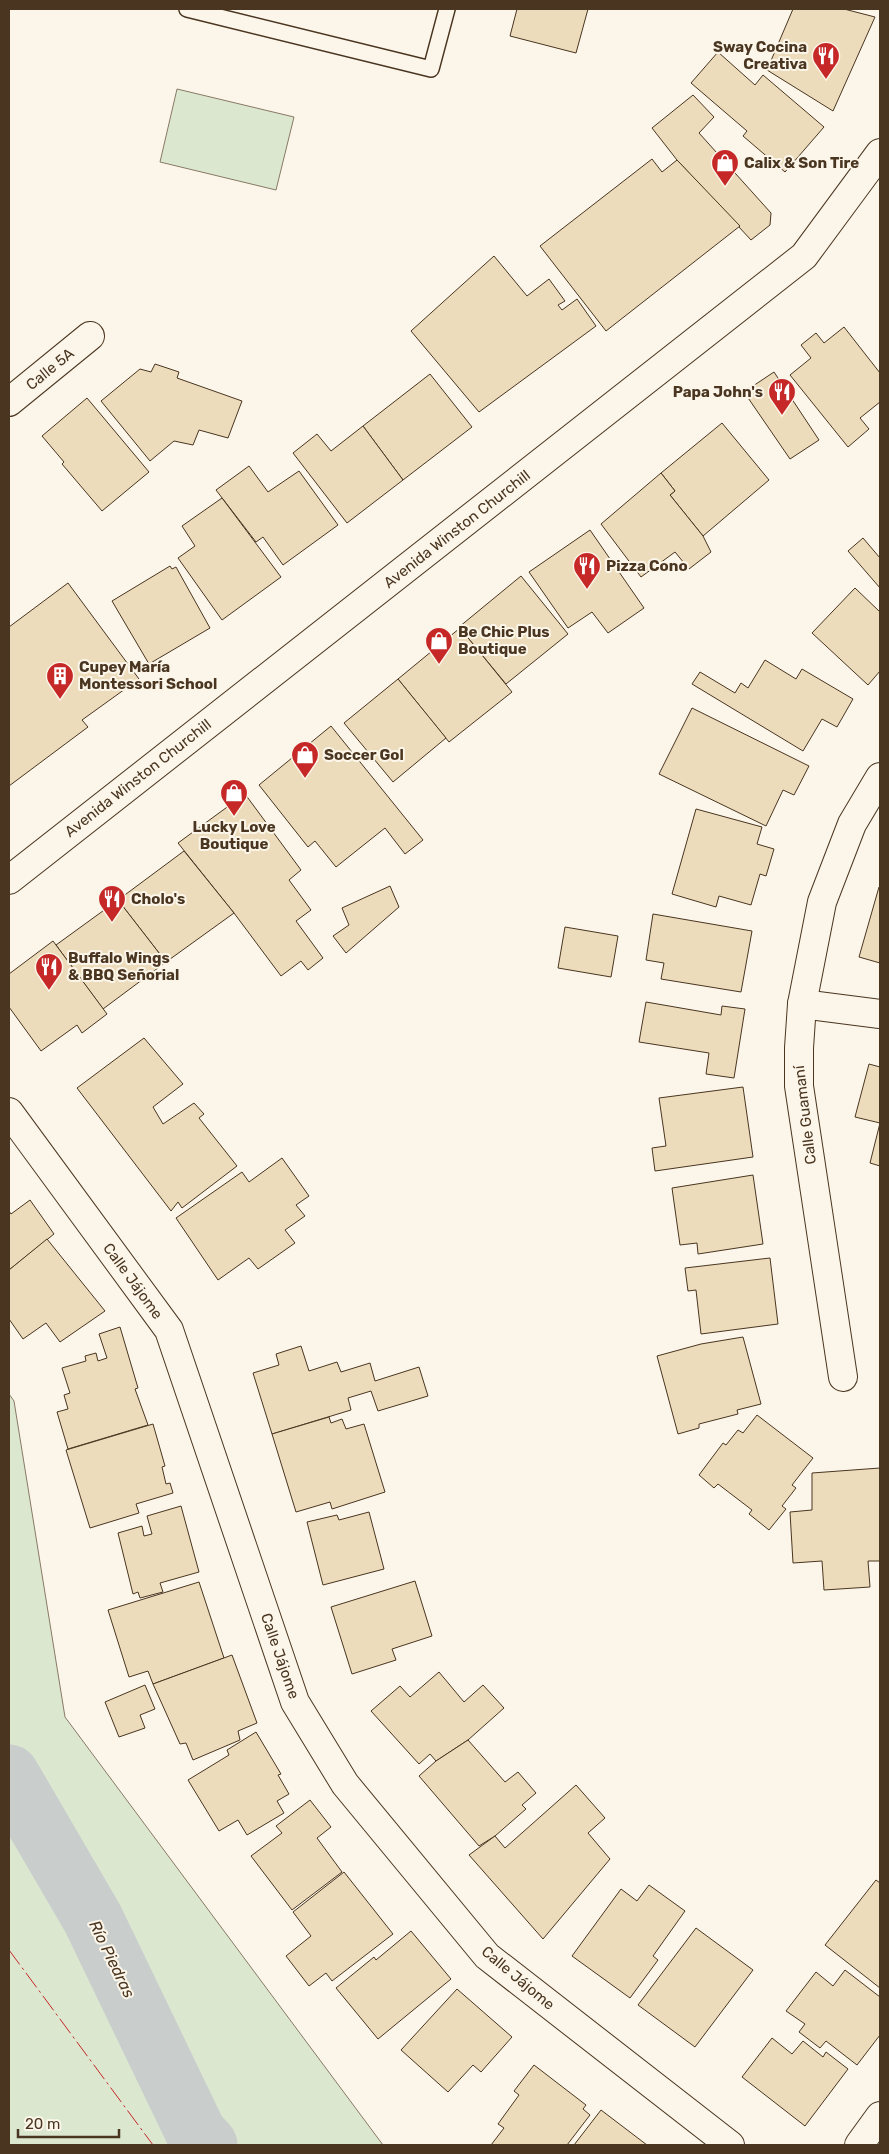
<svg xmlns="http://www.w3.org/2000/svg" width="889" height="2154" font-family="Rubik,sans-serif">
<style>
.green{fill:#dce7d0;stroke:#887966}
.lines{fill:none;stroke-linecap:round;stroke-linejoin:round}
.river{stroke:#c9cecd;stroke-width:61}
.building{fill:#ecdcbc;stroke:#4a3520}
.service-casing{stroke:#4a3520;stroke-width:18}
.minor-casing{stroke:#4a3520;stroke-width:30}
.service{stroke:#fbf6e9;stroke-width:15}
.minor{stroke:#fbf6e9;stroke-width:28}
.power{stroke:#c62828;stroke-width:1;stroke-dasharray:18 4 2.5 4;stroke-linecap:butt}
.labels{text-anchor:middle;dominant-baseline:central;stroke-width:4;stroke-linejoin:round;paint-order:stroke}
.poi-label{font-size:15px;font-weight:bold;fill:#4a3520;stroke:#fbf6e9;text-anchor:start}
.street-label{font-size:15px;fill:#4a3520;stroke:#fbf6e9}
.water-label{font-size:16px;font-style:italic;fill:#4a3520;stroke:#fbf6e9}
</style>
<rect width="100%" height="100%" fill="#fbf6e9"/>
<g class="green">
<path d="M177 89 294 117 276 190 160 162Z"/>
<path d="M9 1394 14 1401 65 1717 383 2145H9Z"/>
</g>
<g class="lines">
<path class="river" d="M9 1775 93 1919 196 2133 207 2145"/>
</g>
<g class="building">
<path d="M517 9H588L576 53 510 36Z"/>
<path d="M793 9H844L875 17 833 111 767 70Z"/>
<path d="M718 52 755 85 763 75 824 127 785 172 743 136 747 131 691 83Z"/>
<path d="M693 95 714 117 699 133 771 213 770 225 751 240 677 160 652 128Z"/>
<path d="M652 159 662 172 677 160 740 226 606 331 540 246Z"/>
<path d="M494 256 527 296 549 279 565 301 558 305 562 310 577 299 596 326 479 412 411 331Z"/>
<path d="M844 327 880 373V402L860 418 869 429 848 447 790 375 811 358 801 345 816 333 824 343Z"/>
<path d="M155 364 179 372 177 378 242 401 228 438 199 430 193 445 174 441 150 461 101 401 140 369 151 372Z"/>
<path d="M774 372 819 440 790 459 744 392Z"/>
<path d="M430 374 472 427 403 480 363 426Z"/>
<path d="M87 398 149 472 102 511 62 464 64 462 42 436Z"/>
<path d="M722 423 769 480 703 536 670 495 675 491 661 473Z"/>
<path d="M363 426 403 480 347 523 293 453 317 434 331 451Z"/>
<path d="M249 466 268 492 299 471 338 525 283 565 263 537 256 542 216 490Z"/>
<path d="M661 473 675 491 670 495 703 536 711 552 689 569 675 552 641 577 601 524Z"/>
<path d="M222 498 281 577 222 620 178 558 195 546 182 526Z"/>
<path d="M590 530 644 608 608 633 592 612 568 628 529 572Z"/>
<path d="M863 538 880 558V588L848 551Z"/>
<path d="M170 566 172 569 176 567 210 628 149 664 112 601Z"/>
<path d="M521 576 568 634 506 684 459 627Z"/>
<path d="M68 583 139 679 82 720 88 727 9 786V627Z"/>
<path d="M855 588 880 612V671L868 685 812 633Z"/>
<path d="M460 628 512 692 449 742 398 679Z"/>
<path d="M765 660 796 679 802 669 853 699 837 727 822 719 803 751 692 684 700 672 735 693 741 683 748 688Z"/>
<path d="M398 679 446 738 393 782 344 723Z"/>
<path d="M692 708 809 766 794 795 783 790 766 826 659 774Z"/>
<path d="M331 726 423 840 405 854 385 828 336 867 315 841 308 847 259 785Z"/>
<path d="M245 794 301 870 289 880 311 910 296 921 323 958 308 970 301 961 281 976 234 913 178 843Z"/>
<path d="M696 809 762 827 757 844 774 849 766 876 760 874 751 905 719 896 716 907 672 894Z"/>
<path d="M184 851 234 913 166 962 118 900Z"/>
<path d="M390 886 399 907 346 953 333 936 349 925 342 908Z"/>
<path d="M879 887H880V963L859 957Z"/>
<path d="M118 900 166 962 103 1009 56 945Z"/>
<path d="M653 914 752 931 741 992 661 979 664 963 646 960Z"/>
<path d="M565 927 618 936 611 977 558 968Z"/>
<path d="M53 941 107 1014 82 1033 77 1025 41 1051 9 1007V974Z"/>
<path d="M646 1002 721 1015 722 1006 745 1009 734 1078 706 1074 709 1053 639 1042Z"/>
<path d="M144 1038 183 1084 153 1107 163 1124 194 1103 204 1114 199 1118 237 1166 182 1208 178 1202 171 1211 77 1088Z"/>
<path d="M869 1064 880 1067V1123L855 1117Z"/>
<path d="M743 1087 753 1157 655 1171 652 1148 666 1146 659 1098Z"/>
<path d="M880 1123V1166L870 1163Z"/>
<path d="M282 1158 309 1196 296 1205 305 1216 285 1230 295 1243 258 1269 249 1258 218 1280 176 1218 242 1172 249 1182Z"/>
<path d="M753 1175 763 1244 698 1254 697 1243 680 1245 672 1188Z"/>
<path d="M30 1200 54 1234 9 1270V1211L11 1214Z"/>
<path d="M47 1239 105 1311 60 1342 46 1323 23 1339 9 1319V1270Z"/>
<path d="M770 1258 778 1324 701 1334 696 1290 688 1291 685 1268Z"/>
<path d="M120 1327 138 1388 135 1389 148 1425 68 1449 57 1412 68 1409 64 1395 70 1393 62 1368 86 1361 85 1356 96 1353 98 1361 107 1358 99 1334Z"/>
<path d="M743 1337 761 1404 737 1410 738 1414 699 1424V1428L678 1434 657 1356 701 1344Z"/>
<path d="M301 1346 309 1371 337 1362 341 1372 370 1363 375 1381 419 1367 428 1396 378 1411 371 1391 348 1398 351 1410 272 1434 253 1373 279 1365 276 1354Z"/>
<path d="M757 1415 813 1458 792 1485 796 1488 782 1506 786 1509 769 1530 749 1514 752 1510 718 1484 714 1488 699 1475 723 1443 726 1445 738 1430 743 1433Z"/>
<path d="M329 1417 331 1423 342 1419 346 1429 364 1424 385 1492 332 1509 330 1502 296 1512 272 1434Z"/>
<path d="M153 1424 165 1466 162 1467 166 1484 170 1483 173 1493 136 1504 139 1513 90 1528 66 1450Z"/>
<path d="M880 1468V1561H868L870 1587 824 1590 822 1561 793 1563 790 1512 812 1510V1473Z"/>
<path d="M181 1506 199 1572 160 1583 163 1592 140 1598 138 1592 133 1594 118 1533 142 1526 144 1536 152 1534 147 1516Z"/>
<path d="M369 1512 384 1569 323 1585 307 1522 337 1515 339 1520Z"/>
<path d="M415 1581 432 1636 392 1649 396 1660 352 1674 331 1607Z"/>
<path d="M199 1582 224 1658 153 1684 148 1671 129 1677 108 1610Z"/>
<path d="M232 1655 257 1723 238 1731 240 1740 193 1760 186 1743 180 1744 153 1684Z"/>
<path d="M439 1672 464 1702 483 1685 504 1708 468 1740 436 1761 430 1754 419 1764 371 1711 400 1686 410 1697Z"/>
<path d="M145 1685 155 1709 140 1715 145 1728 119 1737 105 1702Z"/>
<path d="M256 1732 281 1774 278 1775 289 1794 277 1801 284 1813 247 1835 238 1820 219 1831 188 1780 229 1755 227 1750Z"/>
<path d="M468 1740 505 1782 518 1772 536 1793 522 1805 526 1809 495 1836 479 1846 419 1776 436 1761Z"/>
<path d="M576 1785 605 1818 588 1833 610 1859 543 1939 469 1855 495 1836 505 1848Z"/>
<path d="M310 1800 331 1827 317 1838 342 1872 292 1910 251 1856 282 1833 276 1826Z"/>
<path d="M344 1872 393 1934 332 1981 326 1973 309 1986 286 1956 311 1936 293 1912Z"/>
<path d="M876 1880 880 1883V1988L825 1945Z"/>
<path d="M649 1885 685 1911 653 1956 658 1960 630 1998 572 1956 621 1889 637 1901Z"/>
<path d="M696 1928 753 1970 695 2047 638 2005Z"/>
<path d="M411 1931 451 1979 378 2039 336 1988 374 1957 376 1960Z"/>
<path d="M845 1970 880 1997V2035L857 2065 826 2041 820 2048 799 2032 805 2024 786 2011 816 1972 833 1986Z"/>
<path d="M457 1989 512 2037 481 2072 473 2065 448 2092 401 2050Z"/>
<path d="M772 2038 792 2054 803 2041 823 2057 826 2052 848 2069 805 2126 742 2077Z"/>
<path d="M534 2065 586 2105 583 2109 590 2115 567 2145H491L504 2128 498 2124 519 2095 514 2091Z"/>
<path d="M601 2110 647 2145H574Z"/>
</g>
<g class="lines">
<defs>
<path id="service" d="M187 9 431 69 447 9"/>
<g id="minor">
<path d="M9 402 90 336"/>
<path d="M9 880 804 256 880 153"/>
<path d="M802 1004 880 1014"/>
<path d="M9 1112 169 1330 295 1702 345 1784 487 1956 730 2145"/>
<path d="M843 1377 799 1086V1048L802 1004 822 902 852 824 880 777"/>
<path d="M859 2145 880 2116"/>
</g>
</defs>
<use href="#service" class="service-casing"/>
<use href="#minor" class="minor-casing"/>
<use href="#service" class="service"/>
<use href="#minor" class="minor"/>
<path class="power" d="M9 1950 153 2145"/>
</g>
<defs>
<symbol id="restaurant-pin" viewBox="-11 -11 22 30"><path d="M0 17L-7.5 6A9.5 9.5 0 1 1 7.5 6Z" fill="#c62828" stroke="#fbf6e9"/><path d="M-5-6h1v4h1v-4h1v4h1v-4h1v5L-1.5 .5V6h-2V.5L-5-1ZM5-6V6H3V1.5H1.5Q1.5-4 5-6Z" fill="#fff"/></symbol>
<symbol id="shop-pin" viewBox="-11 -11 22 30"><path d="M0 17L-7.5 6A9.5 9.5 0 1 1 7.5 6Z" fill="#c62828" stroke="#fbf6e9"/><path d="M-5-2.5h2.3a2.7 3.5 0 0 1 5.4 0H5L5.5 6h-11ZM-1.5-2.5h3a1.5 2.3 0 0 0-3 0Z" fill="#fff"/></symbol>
<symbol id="building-pin" viewBox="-11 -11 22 30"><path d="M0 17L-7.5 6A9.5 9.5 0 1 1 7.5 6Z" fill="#c62828" stroke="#fbf6e9"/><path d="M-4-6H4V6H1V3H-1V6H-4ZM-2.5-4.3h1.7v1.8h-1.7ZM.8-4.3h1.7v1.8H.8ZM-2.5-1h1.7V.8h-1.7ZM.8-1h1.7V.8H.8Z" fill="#fff"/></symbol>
</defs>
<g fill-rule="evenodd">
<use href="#restaurant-pin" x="810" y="40" width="32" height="43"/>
<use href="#shop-pin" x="709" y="147" width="32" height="43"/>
<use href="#restaurant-pin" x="766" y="376" width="32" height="43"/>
<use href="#restaurant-pin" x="571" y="550" width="32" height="43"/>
<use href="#shop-pin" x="423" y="625" width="32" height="43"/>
<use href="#building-pin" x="44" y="660" width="32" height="43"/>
<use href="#shop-pin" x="289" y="739" width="32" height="43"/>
<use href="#shop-pin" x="218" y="777" width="32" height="43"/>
<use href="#restaurant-pin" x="96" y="883" width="32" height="43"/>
<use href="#restaurant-pin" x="33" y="951" width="32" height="43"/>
</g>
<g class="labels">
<g class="poi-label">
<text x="807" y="47" text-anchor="end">Sway Cocina<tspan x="807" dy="17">Creativa</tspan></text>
<text x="744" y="163">Calix &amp; Son Tire</text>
<text x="763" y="392" text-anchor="end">Papa John's</text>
<text x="606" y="566">Pizza Cono</text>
<text x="458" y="632">Be Chic Plus<tspan x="458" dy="17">Boutique</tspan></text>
<text x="79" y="667">Cupey María<tspan x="79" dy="17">Montessori School</tspan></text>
<text x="324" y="755">Soccer Gol</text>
<text x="234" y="827" text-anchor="middle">Lucky Love<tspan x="234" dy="17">Boutique</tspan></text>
<text x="131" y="899">Cholo's</text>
<text x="68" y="958">Buffalo Wings<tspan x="68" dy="17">&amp; BBQ Señorial</tspan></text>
</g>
<g class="street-label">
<text transform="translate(50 369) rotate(-39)">Calle 5A</text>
<text transform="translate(457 529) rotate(-38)">Avenida Winston Churchill</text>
<text transform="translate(138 778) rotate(-38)">Avenida Winston Churchill</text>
<text transform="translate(805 1115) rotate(-97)">Calle Guamaní</text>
<text transform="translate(133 1281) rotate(54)">Calle Jájome</text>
<text transform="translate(280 1656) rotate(71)">Calle Jájome</text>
<text transform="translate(518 1978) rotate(40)">Calle Jájome</text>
</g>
<g class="water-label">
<text transform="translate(112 1959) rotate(64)">Río Piedras</text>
</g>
</g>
<rect width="889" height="2154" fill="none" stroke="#4a3520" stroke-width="20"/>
<path d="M18 2129v8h101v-8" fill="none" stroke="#4a3520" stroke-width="2.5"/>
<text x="25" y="2129" font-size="15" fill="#4a3520" stroke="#fbf6e9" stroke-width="4" paint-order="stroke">20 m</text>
</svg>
